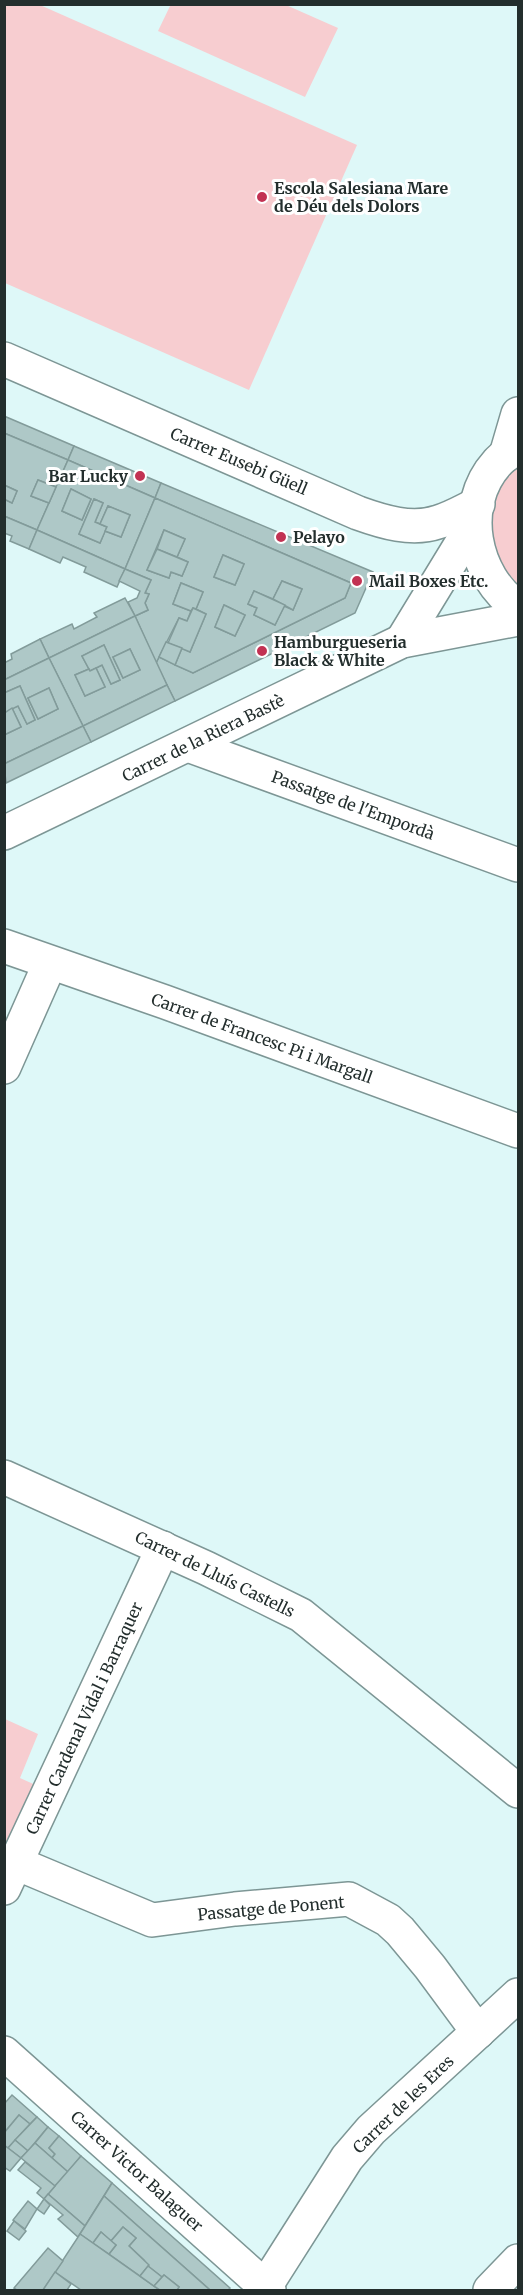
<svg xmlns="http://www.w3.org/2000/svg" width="523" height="2295" font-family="Merriweather,serif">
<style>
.green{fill:#f7cdd0}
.building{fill:#aec8c7;stroke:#829b9a;stroke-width:1.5;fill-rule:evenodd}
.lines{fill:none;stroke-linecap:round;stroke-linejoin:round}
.minor-casing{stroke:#7d9695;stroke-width:36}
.minor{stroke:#fff;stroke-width:33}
.poi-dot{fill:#c23253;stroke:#fff;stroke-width:2}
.labels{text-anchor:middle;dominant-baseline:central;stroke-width:6;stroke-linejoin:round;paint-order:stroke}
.poi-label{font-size:16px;font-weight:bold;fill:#232e2d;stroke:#fff;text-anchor:start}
.street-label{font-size:16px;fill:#232e2d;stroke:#fff}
</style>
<rect width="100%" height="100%" fill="#def8f8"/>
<g class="green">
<path d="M5 4 40 5 357 145 249 390 5 283Z"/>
<path d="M171 4 286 5 338 28 305 97 158 31Z"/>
<path d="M518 460V584C491 561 481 514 500 482 505 474 513 467 518 460Z"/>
<path d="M5 1719 38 1734 20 1778 40 1787 5 1864Z"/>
</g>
<g class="building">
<path d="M4 416 74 446 68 460 4 433Z"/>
<path d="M4 433 68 460 56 487 38 480 31 496 49 503 37 530 4 516V499L12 503 17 491 4 485Z"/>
<path d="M74 446 161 483 155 498 68 460Z"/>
<path d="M68 460 155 498 125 569 37 530ZM71 489 91 499 82 520 62 511ZM94 499 103 503 95 522 100 524 108 506 130 515 121 537 105 531 100 543 79 534Z"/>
<path d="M38 480 56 487 49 503 31 496Z"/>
<path d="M161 483 373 572 355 613 175 701 156 663 159 657 193 673 345 598 351 583 155 498Z"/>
<path d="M4 485 17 491 12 503 4 499Z"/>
<path d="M71 489 91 499 82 520 62 511Z"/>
<path d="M155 498 351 583 345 598 193 673 175 665 182 648 190 652 206 614 196 609 203 592 181 583 173 604 191 611 187 621 179 618 156 663 135 616 148 610 145 603 149 594 145 593 151 580 125 569ZM164 530 185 539 177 557 188 562 182 576 171 572 169 578 147 570ZM223 555 244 564 235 585 214 577ZM282 581 302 589 293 610 284 606 275 625 254 615 257 608 248 604 254 591 273 599ZM224 605 245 615 235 636 215 627Z"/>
<path d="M94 499 103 503 95 522 107 527 100 543 79 534Z"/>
<path d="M108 506 130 515 121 537 105 531 107 527 100 524Z"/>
<path d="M4 516 37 530 29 549 10 541 12 536 4 533Z"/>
<path d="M37 530 125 569 117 587 84 572 86 567 63 557 60 563 29 549Z"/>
<path d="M164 530 185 539 177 557 157 549Z"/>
<path d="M157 549 188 562 182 576 171 572 169 578 147 570Z"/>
<path d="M223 555 244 564 235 585 214 577Z"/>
<path d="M125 569 151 580 145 593 149 594 145 603 148 610 135 616 128 602 137 598 140 591 119 581Z"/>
<path d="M282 581 302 589 293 610 273 599Z"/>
<path d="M181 583 203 592 196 609 193 608 191 611 173 604Z"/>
<path d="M254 591 285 605 275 625 254 615 257 608 248 604Z"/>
<path d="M125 598 135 616 49 658 40 639 72 624 74 629 97 617 94 613Z"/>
<path d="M224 605 245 615 235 636 215 627Z"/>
<path d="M193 608 206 614 190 652 168 643 179 618 187 621Z"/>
<path d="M135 616 167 685 83 726 49 658ZM104 645 120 680 111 684 102 665 96 668 105 687 85 696 75 675 89 669 82 656ZM130 649 140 670 123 678 113 657Z"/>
<path d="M40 639 49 658 4 680V663L12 659 11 654Z"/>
<path d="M166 642 182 648 175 665 159 657Z"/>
<path d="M104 645 120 680 111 684 102 665 90 671 82 656Z"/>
<path d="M130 649 140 670 123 678 113 657Z"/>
<path d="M49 658 83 726 4 764V735L21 727 12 708 18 706 27 724 35 720 20 686 4 693V680ZM49 688 58 709 38 719 28 698Z"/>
<path d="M96 668 105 687 85 696 75 675 89 669 90 671Z"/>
<path d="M167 685 175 701 91 742 83 726Z"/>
<path d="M20 686 35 720 27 724 18 706 6 712 4 710V693Z"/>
<path d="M49 688 58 709 38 719 28 698Z"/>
<path d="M12 708 21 727 4 735V710L6 712Z"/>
<path d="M83 726 91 742 6 783 4 764Z"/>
<path d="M12 2095 37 2117 30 2124 19 2115 4 2133V2104Z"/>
<path d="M19 2115 30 2124 8 2148 4 2145V2133Z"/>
<path d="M37 2117 48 2127 28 2151 15 2140Z"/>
<path d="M48 2127 59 2136 49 2148 55 2154 52 2158 35 2143Z"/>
<path d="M59 2136 81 2156 68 2172 52 2158 55 2154 49 2148Z"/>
<path d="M15 2140 28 2151 21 2158 8 2148Z"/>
<path d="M35 2143 68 2172 55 2186 21 2158Z"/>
<path d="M4 2145 21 2158 10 2171 4 2167Z"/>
<path d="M81 2156 112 2183 85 2226 48 2194Z"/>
<path d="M25 2162 55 2186 44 2199 37 2193 41 2188 18 2170Z"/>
<path d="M112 2183 230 2288 228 2290H210L104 2196Z"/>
<path d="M48 2194 85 2226 78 2237 58 2219 63 2215 44 2199Z"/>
<path d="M104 2196 210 2290H177L179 2287 164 2275 162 2277 148 2266 144 2260 129 2246 136 2238 123 2227 111 2241 101 2232 93 2243 80 2234Z"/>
<path d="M44 2199 50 2205 44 2214 37 2209Z"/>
<path d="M28 2201 37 2209 25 2229 13 2220Z"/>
<path d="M14 2221 26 2231 19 2240 7 2231Z"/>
<path d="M123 2227 136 2238 129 2246 149 2265 140 2276 109 2254 116 2245 111 2241Z"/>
<path d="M101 2232 116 2245 109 2254 93 2243Z"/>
<path d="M80 2234 158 2289 157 2290H81L55 2272Z"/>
<path d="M48 2248 63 2261 43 2290H17L14 2288Z"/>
<path d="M148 2266 162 2277 154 2286 140 2276Z"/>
<path d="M55 2272 71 2284 67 2290H43Z"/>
<path d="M164 2275 179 2287 177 2290H160L154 2286Z"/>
</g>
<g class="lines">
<defs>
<g id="minor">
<path d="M4 359 358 513C383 522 412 531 438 522 452 518 465 510 478 504"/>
<path d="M518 445C512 451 503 456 497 463 459 505 473 577 518 607"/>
<path d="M506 455 518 414"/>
<path d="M402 641 474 523"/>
<path d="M188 745 518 865"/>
<path d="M4 833 402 641 518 619"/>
<path d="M4 946 165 1002 518 1131"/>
<path d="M4 1067 50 963"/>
<path d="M4 1477 206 1568 301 1615 518 1791"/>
<path d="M16 1863 152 1920 235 1909 349 1899 388 1920 400 1931 430 1967 478 2032"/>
<path d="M4 1888 163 1548"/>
<path d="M4 2053 269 2290"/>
<path d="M263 2290 347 2158 371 2130 518 1995"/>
<path d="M490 2290 518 2261"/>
</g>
</defs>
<use href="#minor" class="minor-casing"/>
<use href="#minor" class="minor"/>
</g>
<g class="poi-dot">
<circle cx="262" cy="197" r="6"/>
<circle cx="140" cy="476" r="6"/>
<circle cx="281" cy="537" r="6"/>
<circle cx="357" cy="581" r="6"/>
<circle cx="262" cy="651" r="6"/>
</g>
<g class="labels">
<g class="poi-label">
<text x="274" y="188">Escola Salesiana Mare<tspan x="274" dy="18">de Déu dels Dolors</tspan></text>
<text x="128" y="476" text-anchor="end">Bar Lucky</text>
<text x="293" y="537">Pelayo</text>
<text x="369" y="581">Mail Boxes Etc.</text>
<text x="274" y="642">Hamburgueseria<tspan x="274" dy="18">Black &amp; White</tspan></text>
</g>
<g class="street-label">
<text transform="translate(239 461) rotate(23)">Carrer Eusebi Güell</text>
<text transform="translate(203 738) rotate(-26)">Carrer de la Riera Bastè</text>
<text transform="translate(353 805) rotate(20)">Passatge de l'Empordà</text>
<text transform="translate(262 1038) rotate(20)">Carrer de Francesc Pi i Margall</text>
<text transform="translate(215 1574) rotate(26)">Carrer de Lluís Castells</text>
<text transform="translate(84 1718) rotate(-65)">Carrer Cardenal Vidal i Barraquer</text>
<text transform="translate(271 1908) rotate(-5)">Passatge de Ponent</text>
<text transform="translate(403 2104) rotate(-44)">Carrer de les Eres</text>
<text transform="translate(137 2171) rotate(42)">Carrer Victor Balaguer</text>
</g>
</g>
<rect width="523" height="2295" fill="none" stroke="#232e2d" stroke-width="12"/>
</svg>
